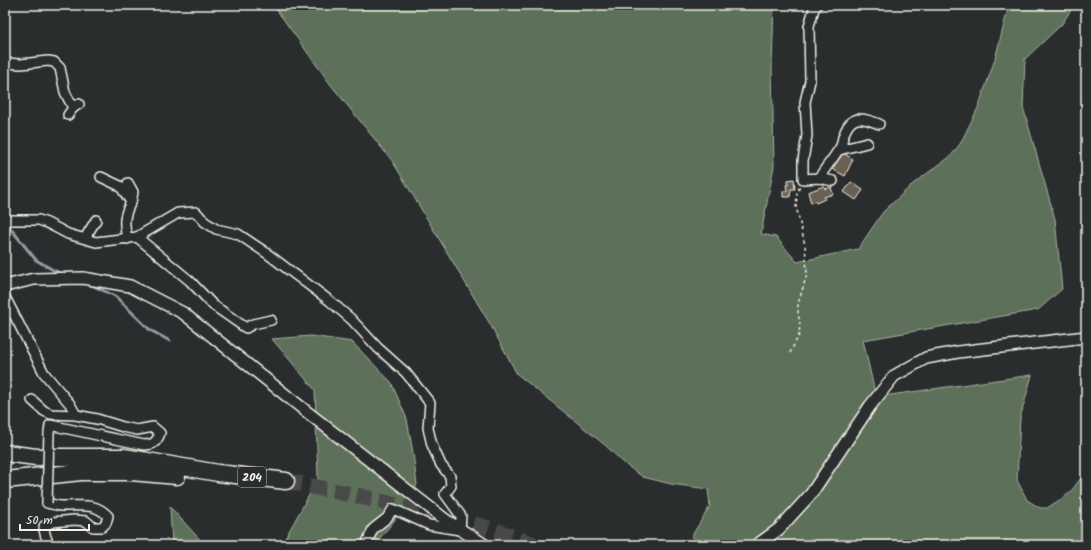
<svg xmlns="http://www.w3.org/2000/svg" width="1091" height="550" font-family="Kalam,sans-serif">
<style>
.green{fill:#5d705a;stroke:#a8b0a1}
.lines{fill:none;stroke-linecap:round;stroke-linejoin:round}
.stream{stroke:#919ca2;stroke-width:3}
.building{fill:#6b5f52;stroke:#f4f1e8}
.motorway-tunnel{stroke:#484a4a;stroke-width:16;stroke-dasharray:16 8;stroke-linecap:butt}
.minor-casing{stroke:#f4f1e8;stroke-width:12}
.tertiary-casing{stroke:#f4f1e8;stroke-width:14}
.motorway-casing{stroke:#f4f1e8;stroke-width:19}
.path{stroke:#f4f1e8;stroke-width:1.5;stroke-dasharray:3 3;stroke-linecap:butt}
.minor{stroke:#2a2d2e;stroke-width:9}
.tertiary{stroke:#2a2d2e;stroke-width:11}
.motorway{stroke:#2a2d2e;stroke-width:16}
.minor-bridge-casing{stroke:#f4f1e8;stroke-width:12;stroke-linecap:butt}
.minor-bridge{stroke:#2a2d2e;stroke-width:9}
.labels{text-anchor:middle;dominant-baseline:central;stroke-width:3;stroke-linejoin:round;paint-order:stroke}
.shield{fill:#2a2d2e;stroke:#b7b6b0;stroke-width:1}
.shield-label{font-size:12px;font-weight:bold;fill:#f4f1e8}
</style>
<rect width="100%" height="100%" fill="#2a2d2e"/>
<filter id="ink" filterUnits="userSpaceOnUse"><feTurbulence type="fractalNoise" baseFrequency=".025" numOctaves="2"/><feDisplacementMap in="SourceGraphic" scale="8" xChannelSelector="R" yChannelSelector="G"/><feConvolveMatrix kernelMatrix="1 2 1 2 8 2 1 2 1" color-interpolation-filters="sRGB"/></filter>
<g filter="url(#ink)">
<g class="green">
<path d="M273 5H774L772 66 774 166 761 234 776 237 797 262 858 249 883 212 914 183 951 156 960 144 978 108 995 59 1009 5H1074L1062 24 1025 59 1023 107 1055 219 1062 289 1038 310 863 340 876 397 1032 375 1020 418 1017 480 1027 500 1040 508H1047L1070 493 1086 471V545H692L693 534 710 506 708 489 671 484 643 477 626 465 605 445 517 374 490 324 393 162 331 85Z"/>
<path d="M311 336 352 342 391 382 407 419 413 453 417 485 394 521 374 545H264L282 544 318 479 315 390 272 339Z"/>
<path d="M170 507 205 545H172Z"/>
</g>
<g class="lines">
<g class="stream">
<path d="M5 212 7 224 36 260 55 271 63 274"/>
<path d="M89 284 115 296 150 330 170 341"/>
</g>
</g>
<g class="building">
<path d="M843 153 853 159 845 176 832 169Z"/>
<path d="M794 179 795 189H791L790 197H783V191H787L786 185H788V180Z"/>
<path d="M851 182 863 190 856 200 844 192Z"/>
<path d="M824 186 825 189 831 187 833 194 824 197 825 199 816 203 815 201 811 203 808 192Z"/>
</g>
<g class="lines">
<path class="motorway-tunnel" d="M286 481 359 496 484 527 536 545"/>
<defs>
<g id="minor">
<path d="M817 5 814 9 809 26 810 81 805 102 807 135 803 161V179L819 178 833 181"/>
<path d="M5 63 21 64 48 61 54 62 60 68 65 92 73 108"/>
<path d="M68 115 73 108 79 104"/>
<path d="M839 150 867 143"/>
<path d="M101 177 120 186 131 202C123 217 124 223 127 239"/>
<path d="M819 178C825 168 833 159 839 149 842 146 842 141 843 137 850 115 860 116 879 124"/>
<path d="M128 183 133 192 131 202"/>
<path d="M5 220H39L47 223 68 234 96 242 137 237 178 213 196 212 205 222 216 229 238 234 265 252 330 301 351 319 378 348 406 373 430 403 428 428 432 445 441 465 450 476 451 486 445 494 461 516 460 530 429 525 393 509 387 518 373 529 366 545"/>
<path d="M137 237 190 281 213 305 243 326 246 328 253 324 271 320"/>
<path d="M85 238 96 220"/>
<path d="M5 297 44 373 70 404 76 415"/>
<path d="M32 400 44 411 51 414 76 415 97 419 123 427 137 430 153 427 160 433C157 442 153 445 144 445L50 425 49 433"/>
<path d="M47 503C51 504 56 505 60 506 78 507 94 501 108 516L106 523 102 527H93L86 521 74 520 53 522 44 526C44 534 46 539 50 545"/>
</g>
<g id="tertiary">
<path d="M5 286 34 279 83 278 130 286 183 313 307 412 447 521 485 545"/>
<path d="M757 545 779 529 811 494 870 406 894 376 926 358 958 352 1086 337"/>
</g>
<g id="motorway">
<path d="M5 453 36 457H124L218 473 286 481"/>
<path d="M5 480 81 472H131L177 476"/>
</g>
</defs>
<use href="#minor" class="minor-casing"/>
<use href="#tertiary" class="tertiary-casing"/>
<use href="#motorway" class="motorway-casing"/>
<path class="path" d="M790 353 799 335 800 325 798 312V304L807 274 805 245 796 206 797 194 800 186"/>
<use href="#minor" class="minor"/>
<use href="#tertiary" class="tertiary"/>
<use href="#motorway" class="motorway"/>
<defs>
<path id="minor-bridge" d="M47 503 49 433"/>
</defs>
<use href="#minor-bridge" class="minor-bridge-casing"/>
<use href="#minor-bridge" class="minor-bridge"/>
</g>
</g>
<g class="labels">
<rect class="shield" x="238" y="467" width="28" height="20" rx="3"/>
<g class="shield-label">
<text x="252" y="477">204</text>
</g>
</g>
<rect width="1091" height="550" fill="none" stroke="#2a2d2e" stroke-width="20"/>
<rect x="10" y="10" width="1071" height="530" fill="none" stroke="#f4f1e8" stroke-width="1.5" filter="url(#ink)"/>
<path d="M20 524v6h69v-6" fill="none" stroke="#f4f1e8" stroke-width="2"/>
<text x="26" y="524" font-size="12" fill="#f4f1e8" stroke="#2a2d2e" stroke-width="3" paint-order="stroke">50 m</text>
</svg>
